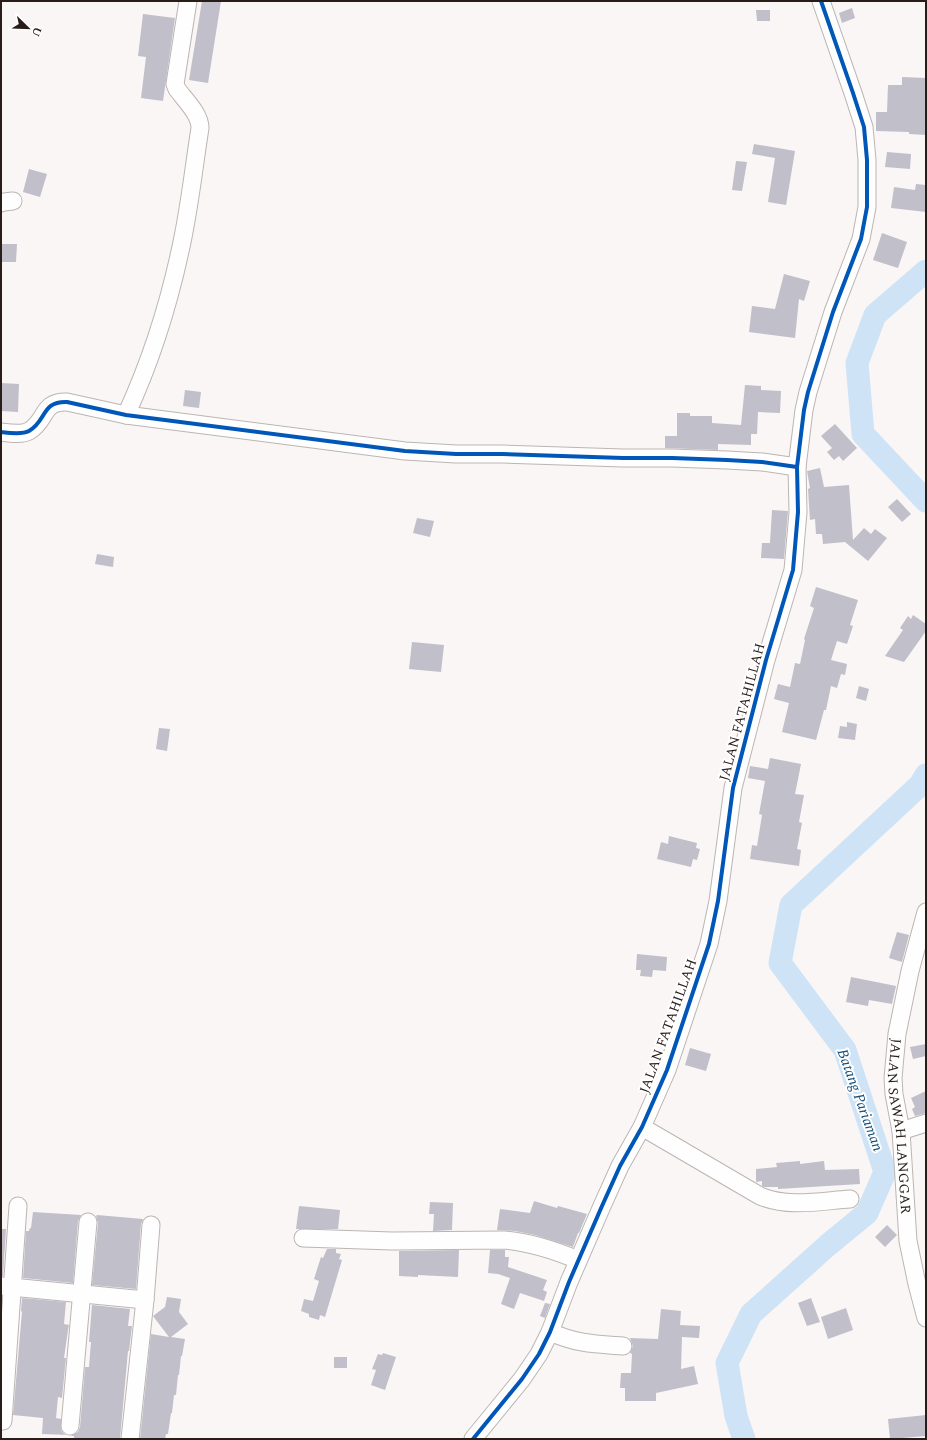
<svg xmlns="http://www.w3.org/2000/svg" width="927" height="1440" font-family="Spectral,serif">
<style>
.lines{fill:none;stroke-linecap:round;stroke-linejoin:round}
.river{stroke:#cee3f6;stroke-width:23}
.building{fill:#c1bfca}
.minor-casing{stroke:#bcb5b2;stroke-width:19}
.minor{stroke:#fefefe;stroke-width:17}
.cycleway-casing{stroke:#fff;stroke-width:6}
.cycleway{stroke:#0057b8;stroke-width:4}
.labels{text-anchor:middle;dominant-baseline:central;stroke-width:4;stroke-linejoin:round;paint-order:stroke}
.street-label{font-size:14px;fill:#281d19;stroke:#fff}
.water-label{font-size:15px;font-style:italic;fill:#124f79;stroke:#fff}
</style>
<rect width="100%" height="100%" fill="#faf6f5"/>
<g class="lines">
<g class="river">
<path d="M926 271 875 315 857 363 863 434 926 501"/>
<path d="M744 1439 736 1416 727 1363 751 1314 828 1245 867 1213 885 1172 845 1050 780 963 791 905 920 785 926 775"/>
</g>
</g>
<g class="building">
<path d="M202 1H221L208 83 189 80Z"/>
<path d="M852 8 855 18 842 23 839 13Z"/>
<path d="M756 10H770V21H757Z"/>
<path d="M143 14 175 18 163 101 141 98 146 57 138 56Z"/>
<path d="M902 77 926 78V135L909 134V132L876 131V112H887L888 85H902Z"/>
<path d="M754 144 795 151 786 205 768 202 775 158 752 154Z"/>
<path d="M887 152 911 154 910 169 885 167Z"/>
<path d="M736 161 747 162 742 191 732 190Z"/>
<path d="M29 169 47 174 40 197 23 192Z"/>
<path d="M916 184 926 185V212L891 208 894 187 915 190Z"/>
<path d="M882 233 907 242 898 268 873 260Z"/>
<path d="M1 244H17L16 262H1Z"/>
<path d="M784 274 810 281 804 301 799 299 795 338 749 332 752 306 775 309Z"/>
<path d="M1 383 19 384 18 412 1 411Z"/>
<path d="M745 385 761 386V390L781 391 780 413 758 412 757 434H751V445L718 444V450L665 448V436H677V413H690V416H712V423L741 425Z"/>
<path d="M185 390 201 392 199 408 183 406Z"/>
<path d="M835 424 857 448 843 461 839 456 834 460 827 452 832 448 821 436Z"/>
<path d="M820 468 824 487 849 485 853 540 864 528 871 534 875 529 887 538 868 561 845 542 823 544 822 534H816L815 519 810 520 808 489 810 488 807 471Z"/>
<path d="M897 499 911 514 902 522 888 507Z"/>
<path d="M772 510 788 511 784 559 761 558 762 543H770Z"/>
<path d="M417 518 434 521 430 537 413 533Z"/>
<path d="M97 554 114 557 113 567 95 564Z"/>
<path d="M816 587 858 600 850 625 853 626 847 644 837 641 831 660 847 664 845 675 841 674 837 688 831 686 826 710H824L816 740 782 732 789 703 774 699 778 684 790 687 795 663 800 664 805 640 804 639 814 608 810 606Z"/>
<path d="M913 615 926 624V631L904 662 885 656 903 630 900 628 908 616 911 619Z"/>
<path d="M412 642 444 645 441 672 409 669Z"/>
<path d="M859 686 869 689 866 701 856 698Z"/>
<path d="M847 722 857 724 855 740 838 738 840 726 847 727Z"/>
<path d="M159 728 170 729 167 751 156 749Z"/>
<path d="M770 758 801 764 795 794 804 795 799 822 802 823 797 849 801 850 799 866 750 859 752 845 757 846 762 815 759 814 765 781 748 778 750 766 768 769Z"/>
<path d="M669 836 697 843 696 848 700 849 697 860 693 859 691 867 657 859 661 842 668 844Z"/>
<path d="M897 932 909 935 902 962 889 958Z"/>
<path d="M637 954 667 957 666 971 653 970 652 977 640 976 641 970H636Z"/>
<path d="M851 977 896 986 892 1004 869 1000 868 1006 846 1002Z"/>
<path d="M926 1044V1056L913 1059 910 1047Z"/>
<path d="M690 1048 711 1054 706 1071 685 1065Z"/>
<path d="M926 1091V1113L915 1116 912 1109 915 1107 911 1098Z"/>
<path d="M800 1161V1164L824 1161 825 1170 859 1169 860 1184 778 1189V1187H764L762 1186V1181L756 1182V1169L777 1167 776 1163Z"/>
<path d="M534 1201 557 1208 558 1206 587 1214 579 1233H578L573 1247 535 1235 515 1231 497 1230 500 1209 530 1213Z"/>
<path d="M430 1202 453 1203 452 1230 433 1231 434 1214H429Z"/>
<path d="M299 1206 340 1210 338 1229H296Z"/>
<path d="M33 1212 81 1215 78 1221 73 1283 23 1278 26 1231H29L30 1228H31Z"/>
<path d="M97 1215 143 1219 141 1224 136 1289 92 1285 98 1223 96 1216Z"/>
<path d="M887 1225 897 1235 885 1247 875 1237Z"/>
<path d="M1 1229H6L3 1276H1Z"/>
<path d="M327 1249H336V1253L341 1254 339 1259 342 1260 325 1317 320 1315 319 1320 309 1317V1314L301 1311 304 1299 313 1301 319 1281 314 1279 321 1257 323 1258Z"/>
<path d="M459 1250 458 1277 418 1275V1277L399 1276V1251Z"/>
<path d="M490 1250H505V1257H509L508 1267 547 1280 543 1290 547 1292 544 1301 520 1293 514 1309 501 1304 510 1278 498 1274 488 1273Z"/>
<path d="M167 1297 181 1299 179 1312 188 1324 171 1337 185 1339 182 1356H181L179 1375H178L176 1395H174L172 1413H171L168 1434H166L165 1439H140L151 1334 169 1337 153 1316 165 1307Z"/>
<path d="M22 1298 66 1302 64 1324 69 1325 68 1330 64 1358H66L62 1398 58 1397 56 1418 61 1419V1430L64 1434 68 1435 42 1434 43 1418 13 1415 22 1312 21 1311Z"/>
<path d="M811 1298 820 1322 807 1326 798 1303Z"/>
<path d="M545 1303 550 1304 545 1318 540 1316Z"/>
<path d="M92 1305 130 1309 128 1326H132L129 1351H128L120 1439H74V1436H71L78 1432 80 1427 85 1367H89L91 1342H89Z"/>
<path d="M846 1308 853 1330 828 1339 821 1317Z"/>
<path d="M661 1309 681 1311 680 1325 700 1326 699 1338 682 1337 681 1369 694 1366 698 1384 656 1393V1401H625V1388H620L621 1373H631L632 1354 630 1353 633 1346 630 1338 658 1339Z"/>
<path d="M383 1353 396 1357 385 1390 371 1385 376 1370 372 1369 378 1354 382 1355Z"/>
<rect x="334" y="1357" width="13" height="11"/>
<path d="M926 1415V1436L890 1439 888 1419Z"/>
</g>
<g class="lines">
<defs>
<g id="minor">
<path d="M1 203 4 202 13 201"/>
<path d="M126 415C151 361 170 300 182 242 190 204 194 166 200 128 200 114 185 100 177 89L175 84 188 1"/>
<path d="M1 432C9 433 22 435 29 431 47 421 41 401 67 402L126 415 405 451 456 454H502L623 458H672L727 460 762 462 797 467"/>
<path id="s1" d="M926 912 910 971 897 1034 893 1078 894 1094 901 1131 908 1241 917 1284 926 1318"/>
<path d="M642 1127 760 1196C789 1208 820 1201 850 1199"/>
<path d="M901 1131 926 1123"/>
<path d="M303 1238 392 1241 504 1240C530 1242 554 1250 578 1260"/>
<path d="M1 1286 145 1300 130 1439"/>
<path d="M145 1300 151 1225"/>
<path d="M550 1332C577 1344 595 1344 623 1346"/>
<path d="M3 1421 18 1206"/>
<path d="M70 1426 88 1222"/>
<path d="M473 1439 522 1379 539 1354 550 1332 569 1282 602 1206 620 1166 642 1127 667 1070 709 944 718 901 733 788 766 660 793 570 798 512 797 467 804 410 808 392 833 312 861 239 867 207V160L864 127 853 93 821 1"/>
</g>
</defs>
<use href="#minor" class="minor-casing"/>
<use href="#minor" class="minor"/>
<defs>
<g id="cycleway">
<path d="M1 432C9 433 22 435 29 431 47 421 41 401 67 402L126 415 405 451 456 454H502L623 458H672L727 460 762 462 797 467"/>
<path d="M473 1439 522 1379 539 1354 550 1332 569 1282 602 1206 620 1166 642 1127 667 1070 709 944 718 901 733 788 766 660 793 570 798 512 797 467 804 410 808 392 833 312 861 239 867 207V160L864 127 853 93 821 1"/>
</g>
</defs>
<use href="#cycleway" class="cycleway-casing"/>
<use href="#cycleway" class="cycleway"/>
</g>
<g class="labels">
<g class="street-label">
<text transform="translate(742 712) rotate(-75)">JALAN FATAHILLAH</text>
<text transform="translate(668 1026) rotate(-70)">JALAN FATAHILLAH</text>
<text stroke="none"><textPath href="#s1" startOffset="218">JALAN SAWAH LANGGAR</textPath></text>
</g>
<g class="water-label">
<text transform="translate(860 1100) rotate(70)">Batang Pariaman</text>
</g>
</g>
<rect width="927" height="1440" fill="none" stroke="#281d19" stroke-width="4"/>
<g transform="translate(28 28) rotate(113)" stroke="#ffffff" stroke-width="3" paint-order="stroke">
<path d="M0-3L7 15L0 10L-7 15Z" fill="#281d19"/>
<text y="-6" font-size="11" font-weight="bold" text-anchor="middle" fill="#281d19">U</text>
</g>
</svg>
